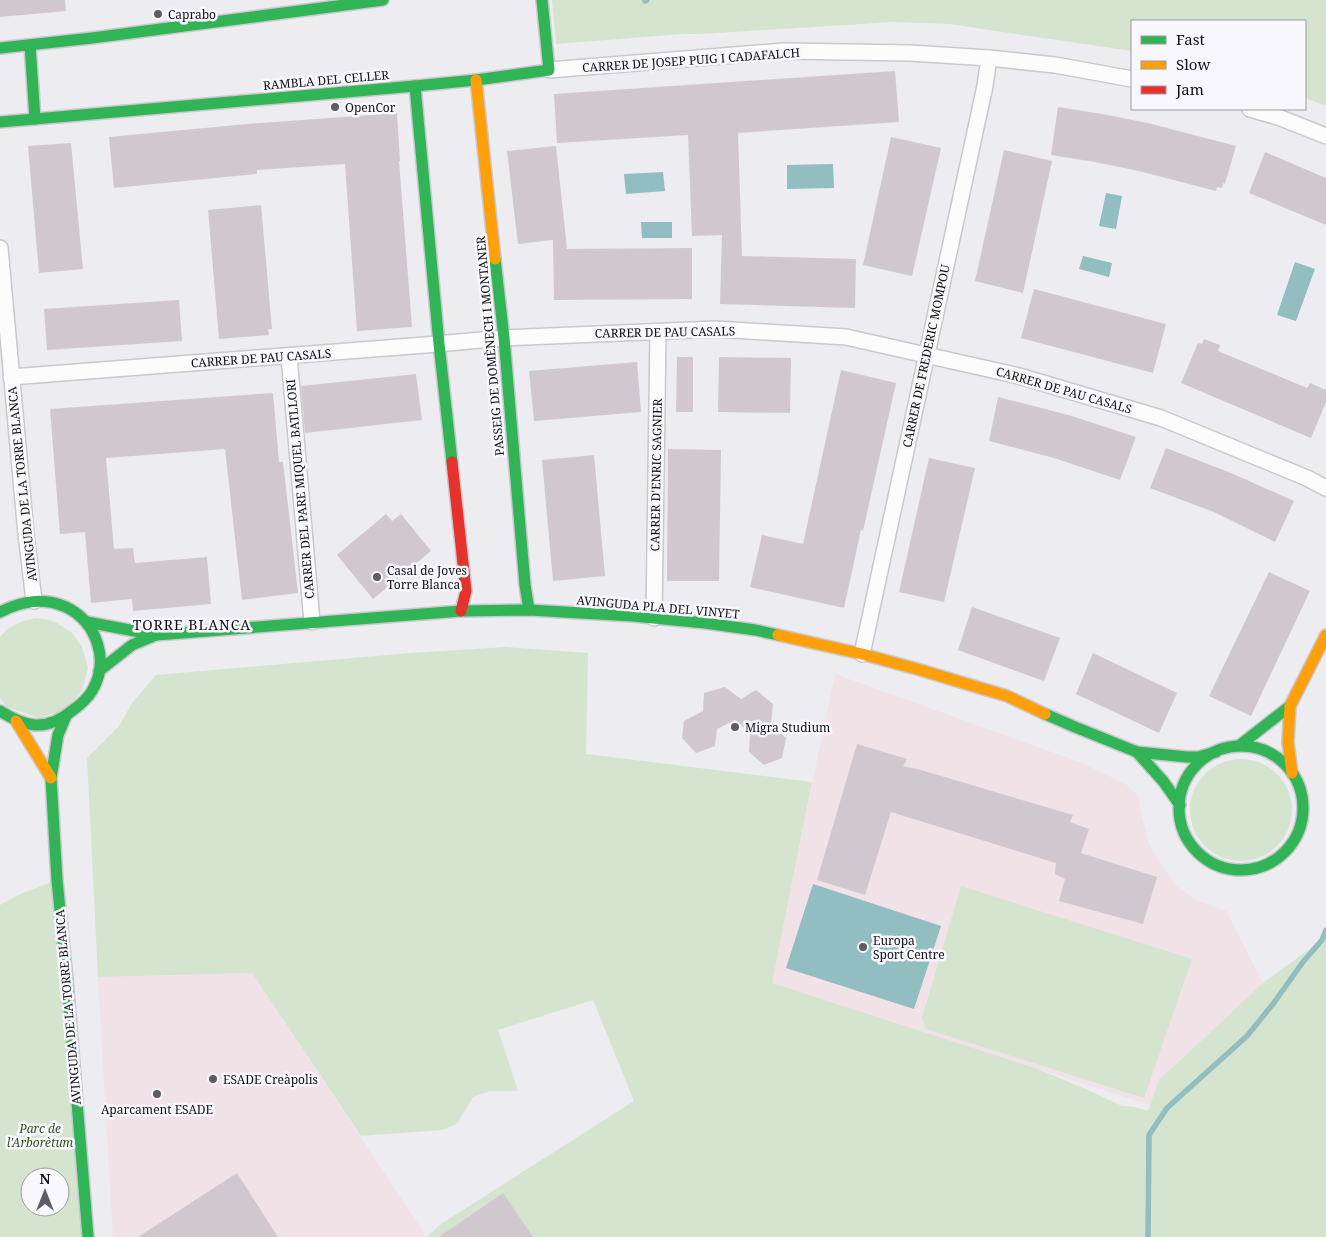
<svg xmlns="http://www.w3.org/2000/svg" width="1326" height="1237" font-family="'Noto Serif',serif">
<style>
.education{fill:#f0e2e7}
.green{fill:#d5e4cf;fill-rule:evenodd}
.water{fill:#92bdc1}
.lines{fill:none;stroke-linecap:round;stroke-linejoin:round}
.stream{stroke:#92bdc1;stroke-width:5.5}
.building{fill:#d1c8cf}
.street-casing{stroke:#c8c8cd;stroke-width:18}
.fast-casing{stroke:#c8c8cd;stroke-width:14}
.slow-casing{stroke:#c8c8cd;stroke-width:14}
.jam-casing{stroke:#c8c8cd;stroke-width:14}
.street{stroke:#fcfcfd;stroke-width:15}
.fast{stroke:#30b455;stroke-width:11}
.slow{stroke:#ff9f0a;stroke-width:11}
.jam{stroke:#e5322d;stroke-width:11}
.poi-dot{fill:#5c5d61;stroke:#f7f7fd;stroke-width:2}
.labels{text-anchor:middle;dominant-baseline:central;stroke-width:5;stroke-linejoin:round;paint-order:stroke}
.poi-label{font-size:12px;fill:#0f1013;stroke:#f7f7fd;text-anchor:start}
.street-label{font-size:12px;fill:#0f1013;stroke:#f7f7fd}
.park-label{font-size:12px;font-style:italic;fill:#305319;stroke:#f7f7fd}
.neighbourhood-label{font-size:14px;letter-spacing:1px;fill:#0f1013;stroke:#f7f7fd}
</style>
<rect width="100%" height="100%" fill="#ececf1"/>
<g class="education">
<path d="M835 674 1082 763 1127 785 1139 797 1140 809 1149 844 1158 860 1176 886 1196 900 1226 911 1263 983 1159 1080 1150 1105 771 983Z"/>
<path d="M252 973 426 1236V1237H113L98 977Z"/>
</g>
<g class="green">
<path d="M552 0H1326V106L1305 98V21H1132V51L949 24 893 22 702 34H682L556 44Z"/>
<path d="M36 618 49 620 57 623 72 633 82 647 88 668 82 691 64 710 39 718 7 707 0 698V637C11 624 20 622 36 618Z"/>
<path d="M506 647 588 653 586 754 812 782 772 983 1038 1069 1088 1090 1122 1106 1135 1107 1148 1111 1159 1080 1263 983 1326 937V1237H426L441 1224 634 1101 593 1000 498 1030 518 1091H490L473 1097 457 1124 442 1130 361 1136 252 973 98 977 87 758 119 726 132 703 156 675 410 653Z"/>
<circle cx="1241" cy="810" r="51"/>
<path d="M57 880 88 1237H0V905L18 895ZM30 1177H60V1207H30Z"/>
<path d="M961 886 1192 959 1144 1098 926 1029 922 1018Z"/>
</g>
<g class="water">
<path d="M833 164 834 188 787 189V165Z"/>
<path d="M663 172 665 191 626 194 624 174Z"/>
<path d="M1106 193 1122 196 1116 229 1099 226Z"/>
<path d="M641 222H672V238H642Z"/>
<path d="M1083 256 1112 263 1109 277 1079 269Z"/>
<path d="M1295 262 1315 269 1296 321 1277 315Z"/>
<path d="M813 884 941 926 914 1009 786 968Z"/>
</g>
<g class="lines">
<g class="stream">
<path d="M645 1 647 0"/>
<path d="M1148 1237 1149 1135 1167 1108 1247 1036 1273 1004 1303 962 1322 940 1326 930"/>
</g>
</g>
<g class="building">
<path d="M0 0H65L66 11 0 17Z"/>
<path d="M895 71 899 122 738 133 742 256 856 259 855 308 720 304 722 235 692 236 688 135 557 143 554 94Z"/>
<path d="M1058 107 1102 114 1148 123 1236 146 1225 184 1223 183 1222 188 1217 187 1216 191 1139 171 1095 162 1051 155Z"/>
<path d="M397 113 400 161H399L412 327 357 331 345 164 257 170V174L114 188 109 137 247 124Z"/>
<path d="M891 137 941 148 912 276 863 265Z"/>
<path d="M71 143 83 269 39 273 28 146Z"/>
<path d="M556 146 567 249 692 248V299L554 300 553 240 518 244 507 151Z"/>
<path d="M1004 150 1052 161 1023 293 975 281Z"/>
<path d="M1265 152 1326 178V225L1249 193Z"/>
<path d="M261 205 272 329H268L269 335 219 339 208 210Z"/>
<path d="M1034 289 1166 324 1153 373 1021 338Z"/>
<path d="M179 300 182 341 47 350 44 309Z"/>
<path d="M1204 339 1220 345 1218 351 1307 388 1310 383 1326 390V402L1311 438 1181 383 1198 343 1202 344Z"/>
<path d="M677 357H693V412H676Z"/>
<path d="M719 357 791 358 790 413 718 412Z"/>
<path d="M637 362 641 412 534 421 529 371Z"/>
<path d="M841 370 896 383 863 531 861 530 844 608 750 587 762 535 803 544Z"/>
<path d="M416 374 422 420 305 433 301 386Z"/>
<path d="M273 393 279 462H283L298 593 242 600 225 449 106 458 114 549 133 548 135 563 207 557 211 604 133 611 132 599 91 603 85 532 60 534 50 409Z"/>
<path d="M998 397 1072 416 1136 437 1120 480 1054 458 989 441Z"/>
<path d="M1166 448 1231 473 1294 501 1275 542 1214 512 1150 488Z"/>
<path d="M668 449 721 450 719 581H667Z"/>
<path d="M594 455 605 576 553 581 542 460Z"/>
<path d="M929 458 975 468 944 602 899 592Z"/>
<path d="M386 514 392 521 401 514 431 551 373 599 337 555Z"/>
<path d="M1269 572 1310 591 1251 716 1209 696Z"/>
<path d="M972 607 1060 638 1044 681 958 650Z"/>
<path d="M1093 653 1177 693 1159 733 1076 694Z"/>
<path d="M725 687 741 699 756 690 773 704 771 724 786 738 782 758 764 765 749 752 750 733 735 720 717 729 715 746 696 753 682 738 684 721 703 711 704 693Z"/>
<path d="M857 744 907 759 903 766 921 770 1073 815 1070 822 1089 829 1081 853 1157 877 1143 924 1059 901 1065 879 1055 874 1056 863 891 812 865 895 817 880Z"/>
<path d="M237 1173 278 1237H138L172 1215Z"/>
<path d="M503 1193 533 1237H439Z"/>
</g>
<g class="lines">
<defs>
<g id="street">
<path d="M549 70 784 51 910 53 989 58 1055 65 1132 79"/>
<path d="M1250 109 1278 117 1326 136"/>
<path d="M0 248 26 534 34 601"/>
<path d="M289 356 312 622"/>
<path d="M11 377 425 345 504 338 716 329 846 337 1019 376 1161 418 1307 478 1326 488"/>
<path d="M654 618 658 332"/>
<path d="M862 654 985 86 989 58"/>
</g>
<g id="fast">
<path d="M30 45 35 119"/>
<path d="M0 48 92 38 383 0"/>
<path d="M415 86 439 344 452 462"/>
<path d="M0 122 415 86 476 80 549 70 542 0"/>
<path d="M495 259 504 338 525 585 529 610"/>
<path d="M0 612C22 601 43 597 66 607 97 622 110 661 92 691 87 699 80 705 73 710 62 719 50 726 35 725 22 724 11 718 0 711"/>
<path d="M87 622 156 635 461 611 529 610 633 616 705 623 755 630 778 635"/>
<path d="M99 671 132 645 156 635"/>
<path d="M1045 714 1075 727 1137 752 1187 757H1198L1216 752"/>
<path d="M66 716 58 735 51 778 57 880 67 979 88 1237"/>
<path d="M1240 745 1290 706"/>
<circle cx="1241" cy="808" r="62"/>
<path d="M1137 752 1163 781 1180 805"/>
</g>
<g id="slow">
<path d="M476 80 495 259"/>
<path d="M778 635 862 654 917 669 1007 696 1045 714"/>
<path d="M16 721 51 778"/>
<path d="M1292 773 1288 742 1290 706 1326 635"/>
</g>
<path id="jam" d="M452 462 466 591 461 611"/>
</defs>
<use href="#street" class="street-casing"/>
<use href="#fast" class="fast-casing"/>
<use href="#slow" class="slow-casing"/>
<use href="#jam" class="jam-casing"/>
<use href="#street" class="street"/>
<use href="#fast" class="fast"/>
<use href="#slow" class="slow"/>
<use href="#jam" class="jam"/>
</g>
<g class="poi-dot">
<circle cx="158" cy="14" r="5"/>
<circle cx="335" cy="107" r="5"/>
<circle cx="377" cy="577" r="5"/>
<circle cx="735" cy="727" r="5"/>
<circle cx="863" cy="947" r="5"/>
<circle cx="213" cy="1079" r="5"/>
<circle cx="157" cy="1094" r="5"/>
</g>
<g class="labels">
<g class="poi-label">
<text x="168" y="14">Caprabo</text>
<text x="345" y="107">OpenCor</text>
<text x="387" y="570">Casal de Joves<tspan x="387" dy="14">Torre Blanca</tspan></text>
<text x="745" y="727">Migra Studium</text>
<text x="873" y="940">Europa<tspan x="873" dy="14">Sport Centre</tspan></text>
<text x="223" y="1079">ESADE Creàpolis</text>
<text x="157" y="1109" text-anchor="middle">Aparcament ESADE</text>
</g>
<g class="street-label">
<text transform="translate(691 60) rotate(-4)">CARRER DE JOSEP PUIG I CADAFALCH</text>
<text transform="translate(326 80) rotate(-5)">RAMBLA DEL CELLER</text>
<text transform="translate(665 332) rotate(-1)">CARRER DE PAU CASALS</text>
<text transform="translate(490 346) rotate(-95)">PASSEIG DE DOMÈNECH I MONTANER</text>
<text transform="translate(926 356) rotate(-78)">CARRER DE FREDERIC MOMPOU</text>
<text transform="translate(261 358) rotate(-4)">CARRER DE PAU CASALS</text>
<text transform="translate(1064 390) rotate(16)">CARRER DE PAU CASALS</text>
<text transform="translate(656 475) rotate(-89)">CARRER D'ENRIC SAGNIER</text>
<text transform="translate(22 484) rotate(-96)">AVINGUDA DE LA TORRE BLANCA</text>
<text transform="translate(300 489) rotate(-95)">CARRER DEL PARE MIQUEL BATLLORI</text>
<text transform="translate(658 607) rotate(5)">AVINGUDA PLA DEL VINYET</text>
<text transform="translate(68 1007) rotate(-95)">AVINGUDA DE LA TORRE BLANCA</text>
</g>
<g class="park-label">
<text x="40" y="1128">Parc de<tspan x="40" dy="14">l'Arborètum</tspan></text>
</g>
<g class="neighbourhood-label">
<text x="192" y="624">TORRE BLANCA</text>
</g>
</g>
<rect x="1131" y="20" width="175" height="90" fill="#f7f7fd" stroke="#9a9b9f"/>
<rect x="1141" y="36" width="25" height="8" fill="#30b455" stroke="#9a9b9f"/>
<text x="1176" y="45" font-size="15" fill="#0f1013">Fast</text>
<rect x="1141" y="61" width="25" height="8" fill="#ff9f0a" stroke="#9a9b9f"/>
<text x="1176" y="70" font-size="15" fill="#0f1013">Slow</text>
<rect x="1141" y="86" width="25" height="8" fill="#e5322d" stroke="#9a9b9f"/>
<text x="1176" y="95" font-size="15" fill="#0f1013">Jam</text>
<g transform="translate(45 1192)"><circle r="24" fill="#f7f7fd" stroke="#9a9b9f"/>
<path d="M0-4L9 19L0 12L-9 19Z" fill="#5c5d61"/>
<text y="-8" font-size="14" font-weight="bold" text-anchor="middle" fill="#0f1013">N</text>
</g>
</svg>
